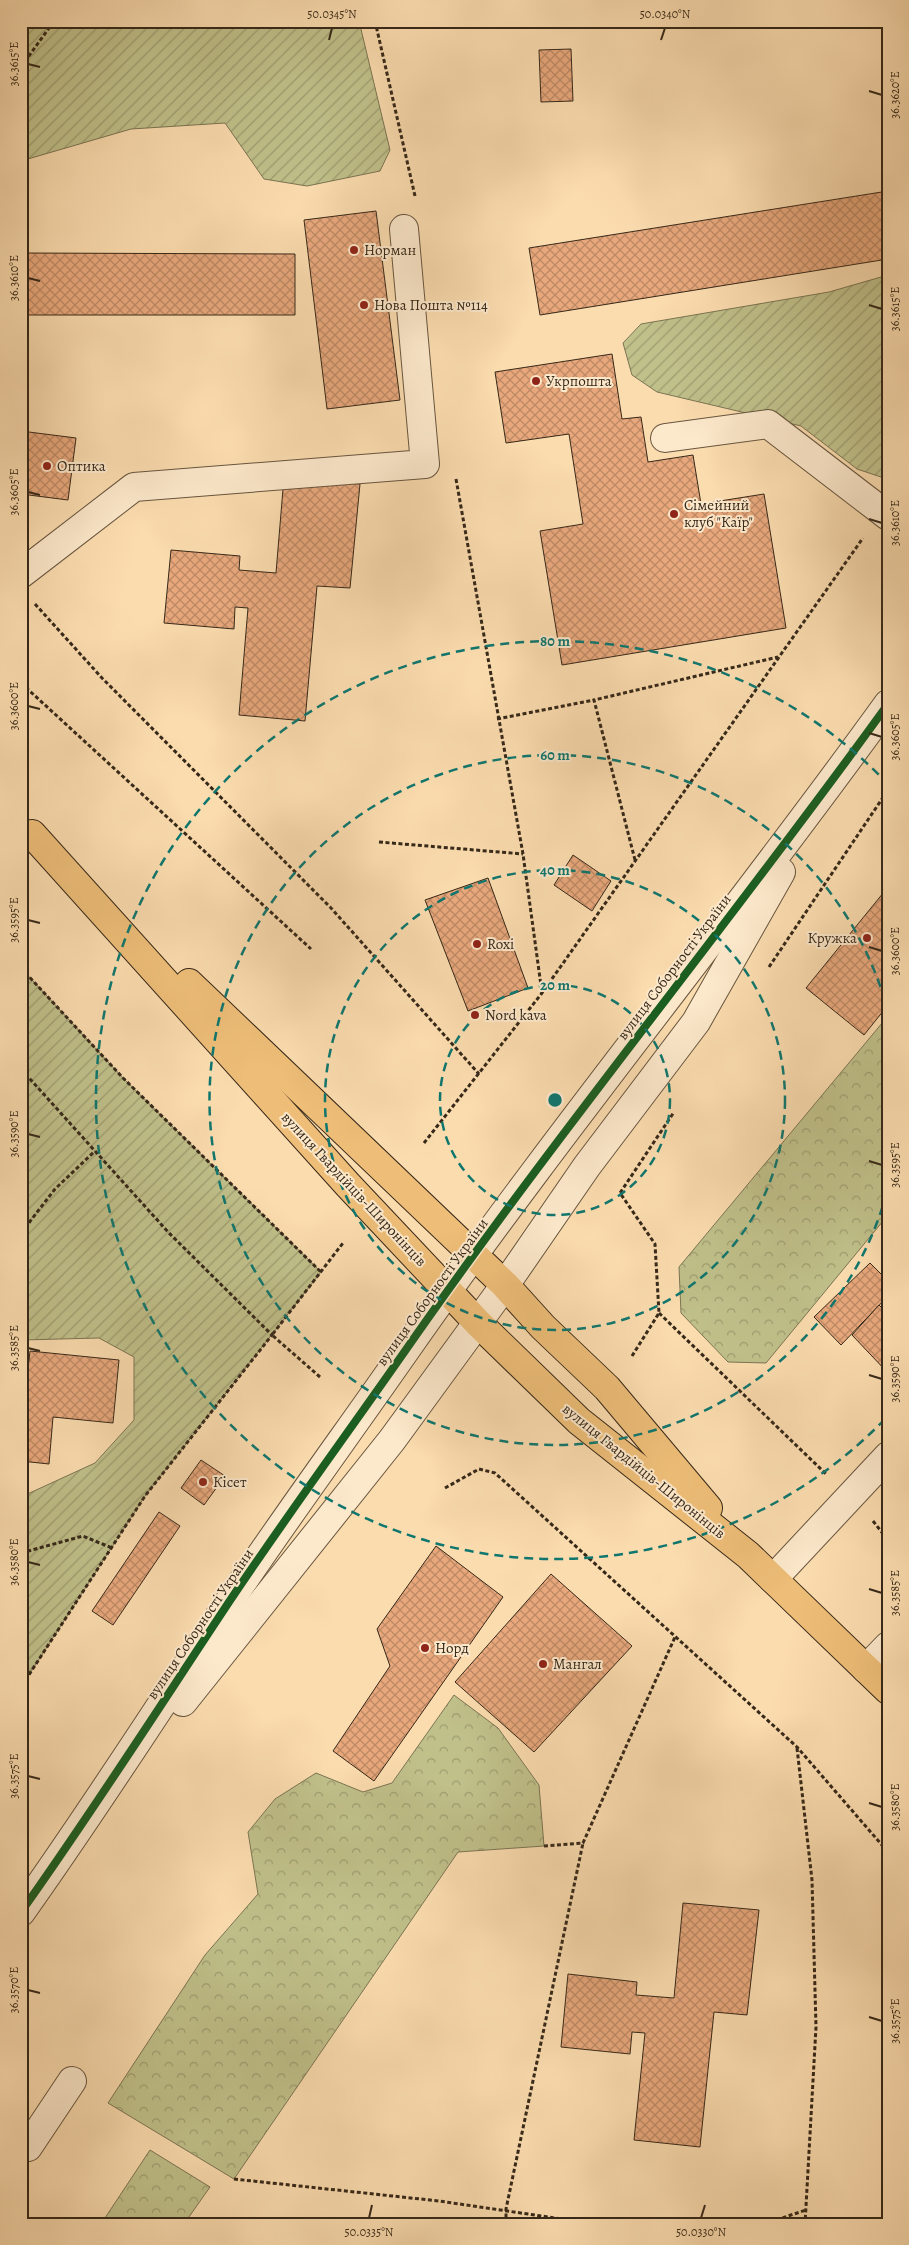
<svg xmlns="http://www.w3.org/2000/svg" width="909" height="2245" viewBox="0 0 909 2245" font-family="Alegreya,serif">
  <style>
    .forest { fill: url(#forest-crowns); stroke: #7b7452 }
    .garden { fill: url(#garden-furrows); stroke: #7b7452 }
    .building { fill: url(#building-cross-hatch); stroke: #362819 }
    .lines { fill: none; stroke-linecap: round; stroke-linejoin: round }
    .minor-casing { stroke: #67553e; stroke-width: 30 }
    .major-casing { stroke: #362819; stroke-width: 30 }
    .path { stroke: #362819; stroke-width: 3; stroke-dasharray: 4 2.5; stroke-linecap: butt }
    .minor { stroke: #fce8cb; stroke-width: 28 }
    .major { stroke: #eebe78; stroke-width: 28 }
    .cycleway-casing { stroke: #fce8cb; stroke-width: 11 }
    .cycleway { stroke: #1b5e20; stroke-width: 8 }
    .ticks { fill: none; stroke: #362819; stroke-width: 2 }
    .ring { fill: none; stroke: #0f766e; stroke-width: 2.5; stroke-dasharray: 9 6 }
    .poi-dot { fill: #8f2418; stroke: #fce8cb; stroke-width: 2 }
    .labels { text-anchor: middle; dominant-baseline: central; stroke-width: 4; stroke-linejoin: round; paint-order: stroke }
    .poi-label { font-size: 15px; fill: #362819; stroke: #fce8cb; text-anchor: start }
    .street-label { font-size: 15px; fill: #362819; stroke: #fce8cb }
    .centre { fill: #0f766e; stroke: #fce8cb; stroke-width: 2.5 }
    .ring-label { font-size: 15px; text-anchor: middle; font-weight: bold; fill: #0f766e; stroke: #fce8cb; stroke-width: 4; stroke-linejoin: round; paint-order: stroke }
    .neatline { fill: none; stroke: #362819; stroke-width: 2 }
    .ticks-label { font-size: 12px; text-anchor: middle; fill: #362819 }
  </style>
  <defs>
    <pattern id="forest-crowns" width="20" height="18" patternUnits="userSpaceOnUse" patternTransform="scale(1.25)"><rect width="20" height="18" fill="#c0c08a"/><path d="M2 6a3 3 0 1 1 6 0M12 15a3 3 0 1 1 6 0" fill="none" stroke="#9d9c70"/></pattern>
    <pattern id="garden-furrows" width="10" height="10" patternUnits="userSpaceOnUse" patternTransform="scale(1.25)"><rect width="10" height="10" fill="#c0c08a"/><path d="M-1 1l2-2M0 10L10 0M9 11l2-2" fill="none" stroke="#9d9c70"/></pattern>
    <pattern id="building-cross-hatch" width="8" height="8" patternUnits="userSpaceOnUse" patternTransform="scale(1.25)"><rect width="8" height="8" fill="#e8a87c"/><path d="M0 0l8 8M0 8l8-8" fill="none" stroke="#bd8965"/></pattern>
  </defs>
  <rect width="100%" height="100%" fill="#fbdcaf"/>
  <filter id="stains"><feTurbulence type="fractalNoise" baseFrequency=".004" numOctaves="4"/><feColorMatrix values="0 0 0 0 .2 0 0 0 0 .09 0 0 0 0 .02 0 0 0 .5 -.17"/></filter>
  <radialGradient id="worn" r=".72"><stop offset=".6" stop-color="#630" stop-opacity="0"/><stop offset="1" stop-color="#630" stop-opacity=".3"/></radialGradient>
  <g class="forest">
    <path d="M888 1016V1215L766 1363 728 1362 681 1313 679 1267Z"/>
    <path d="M454 1695 498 1728 539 1785 544 1846 458 1852 234 2179 108 2103 205 1955 258 1894 248 1832 275 1799 316 1773 363 1792 392 1783Z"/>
    <path d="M150 2150 210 2187 184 2224H101Z"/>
  </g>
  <g class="garden">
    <path d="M21 21H359L390 150 380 171 307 186 264 179 225 123 131 129 21 161Z"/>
    <path d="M888 275 887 479 857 469 801 426 657 392 632 375 623 343 641 324 829 292Z"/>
    <path d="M21 968 123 1078 321 1272 145 1496 21 1687V1497L95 1463 134 1420V1357L99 1338 21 1340Z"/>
  </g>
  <g class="building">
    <path d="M571 49 573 101 541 102 539 50Z"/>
    <path d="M888 191V259L540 315 529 248Z"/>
    <path d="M376 211 400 400 327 409 304 220Z"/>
    <path d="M21 253 295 254V315H21Z"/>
    <path d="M612 354 622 419 641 417 648 462 693 455 701 504 764 494 786 628 562 665 540 531 583 524 569 434 506 443 495 372Z"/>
    <path d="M21 431 76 438 68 500 21 494Z"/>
    <path d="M284 477 360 484 350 588 317 586 305 721 239 715 248 608 235 607 234 629 164 623 171 550 240 556 239 570 276 573Z"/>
    <path d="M573 855 611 881 592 911 554 885Z"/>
    <path d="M488 878 528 988 468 1011 425 900Z"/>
    <path d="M888 887V1005L864 1035 806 988Z"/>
    <path d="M870 1263 888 1281V1296L841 1345 814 1317Z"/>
    <path d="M879 1305 888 1314V1373L852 1335Z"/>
    <path d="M30 1351 119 1360 113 1423 53 1417 49 1464 21 1461V1397H25Z"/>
    <path d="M201 1460 225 1476 204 1505 181 1488Z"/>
    <path d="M159 1512 180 1526 113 1625 92 1611Z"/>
    <path d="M436 1546 503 1597 374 1781 333 1751 390 1666 377 1629Z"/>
    <path d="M551 1574 632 1646 534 1752 455 1682Z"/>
    <path d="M683 1903 759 1910 747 2015 714 2012 700 2147 634 2140 645 2033 632 2032 630 2054 561 2047 568 1974 637 1982 636 1995 674 1998Z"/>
  </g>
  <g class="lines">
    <g class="minor-casing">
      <g id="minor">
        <path d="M665 438 768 424 888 516"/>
        <path d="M21 574 134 487 425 464 404 229"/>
        <path d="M773 1579 888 1456"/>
        <path d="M866 1669 888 1646"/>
        <path d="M183 1702 392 1440 505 1285 587 1166 696 1022 781 872"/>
        <path d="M21 1912C93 1811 160 1706 229 1602 286 1517 347 1434 405 1351 559 1130 731 922 888 704"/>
        <path d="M28 2147 72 2081"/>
      </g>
    </g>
    <g class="major-casing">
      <g id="major">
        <path d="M32 834 348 1185 478 1323 579 1421 748 1555 888 1690"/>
        <path d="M189 983 505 1285 543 1327 607 1388 708 1508"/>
      </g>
    </g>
    <g class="path">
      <path d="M375 21 415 196"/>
      <path d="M21 67 54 21"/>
      <path d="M456 479 523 854 542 993"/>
      <path d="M35 604 102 678 331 908 479 1074"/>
      <path d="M21 683 311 949"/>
      <path d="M497 719 594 700"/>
      <path d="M379 842 523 854"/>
      <path d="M635 860 594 700 778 657"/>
      <path d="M769 967 888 790"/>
      <path d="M21 968 123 1078 321 1272"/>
      <path d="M21 1069 169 1233 272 1335 145 1496 21 1687"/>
      <path d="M424 1143 542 993 863 538"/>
      <path d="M21 1233 55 1189 95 1151"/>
      <path d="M659 1313 826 1474"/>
      <path d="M632 1356 659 1313 655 1244 620 1193 674 1112"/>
      <path d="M320 1377 272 1335 343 1243"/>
      <path d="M445 1488 479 1469 495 1473 797 1747 888 1852"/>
      <path d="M873 1521 888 1540"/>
      <path d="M21 1553 83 1536 112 1548"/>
      <path d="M797 1748 812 1880 816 2027 805 2224"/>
      <path d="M544 1846 583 1843 675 1637"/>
      <path d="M234 2179 439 2201 596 2224"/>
      <path d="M506 2224V2209L583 1843"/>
      <path d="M764 2224 806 2210"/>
    </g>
    <use href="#minor" class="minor"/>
    <use href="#major" class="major"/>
    <g class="cycleway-casing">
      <path id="cycleway" d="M21 1912C93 1811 160 1706 229 1602 286 1517 347 1434 405 1351 559 1130 731 922 888 704"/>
    </g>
    <use href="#cycleway" class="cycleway"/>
  </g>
  <path class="ticks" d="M329 40 332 28M661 40 665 28M28 64 40 67M869 91 882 95M28 278 40 281M869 305 882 309M28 492 40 495M869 519 882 523M28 706 40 709M869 733 882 737M28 920 40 923M869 947 882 951M28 1134 40 1137M869 1161 882 1165M28 1348 40 1351M869 1375 882 1379M28 1562 40 1565M869 1589 882 1593M28 1776 40 1779M869 1803 882 1807M28 1990 40 1993M869 2017 882 2021M369 2218 372 2205M701 2218 705 2205"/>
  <g class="ring">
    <circle cx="555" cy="1100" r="115"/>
    <circle cx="555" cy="1100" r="230"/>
    <path d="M887 1192A345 345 0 1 1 887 1008"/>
    <path d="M885 1419A459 459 0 1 1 885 781"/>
  </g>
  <g class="poi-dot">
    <circle cx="354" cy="250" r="5"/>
    <circle cx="364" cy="305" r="5"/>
    <circle cx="536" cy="381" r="5"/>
    <circle cx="47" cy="466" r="5"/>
    <circle cx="674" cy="514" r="5"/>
    <circle cx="867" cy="938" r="5"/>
    <circle cx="477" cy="944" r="5"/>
    <circle cx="475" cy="1015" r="5"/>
    <circle cx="203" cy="1482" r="5"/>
    <circle cx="425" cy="1648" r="5"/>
    <circle cx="543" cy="1664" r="5"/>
  </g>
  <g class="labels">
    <g class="poi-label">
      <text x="364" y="250">Норман</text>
      <text x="374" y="305">Нова Пошта №114</text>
      <text x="546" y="381">Укрпошта</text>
      <text x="57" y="466">Оптика</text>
      <text x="684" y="505">Сімейний<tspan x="684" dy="17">клуб "Каїр"</tspan></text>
      <text x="857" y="938" text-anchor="end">Кружка</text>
      <text x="487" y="944">Roxi</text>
      <text x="485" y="1015">Nord kava</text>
      <text x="213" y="1482">Кісет</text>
      <text x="435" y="1648">Норд</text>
      <text x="553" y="1664">Мангал</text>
    </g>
    <g class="street-label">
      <text transform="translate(674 967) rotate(-53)">вулиця Соборності України</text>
      <text transform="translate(354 1189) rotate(47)">вулиця Гвардійців-Широнінців</text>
      <text transform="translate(432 1292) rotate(-54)">вулиця Соборності України</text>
      <text transform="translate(644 1471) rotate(39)">вулиця Гвардійців-Широнінців</text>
      <text transform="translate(200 1624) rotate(-56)">вулиця Соборності України</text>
    </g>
  </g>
  <circle cx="555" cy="1100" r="8" class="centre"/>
  <g class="ring-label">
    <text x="555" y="646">80 m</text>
    <text x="555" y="760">60 m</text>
    <text x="555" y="875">40 m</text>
    <text x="555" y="990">20 m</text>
  </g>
  <rect width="909" height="2245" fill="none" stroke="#fbdcaf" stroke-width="55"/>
  <rect x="28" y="28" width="854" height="2190" class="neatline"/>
  <g class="ticks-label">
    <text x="332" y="18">50.0345°N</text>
    <text x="665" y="18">50.0340°N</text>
    <text transform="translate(14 64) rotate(-90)" y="4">36.3615°E</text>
    <text transform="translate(895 95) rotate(-90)" y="4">36.3620°E</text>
    <text transform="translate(14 278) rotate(-90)" y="4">36.3610°E</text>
    <text transform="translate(895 309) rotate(-90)" y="4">36.3615°E</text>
    <text transform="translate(14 492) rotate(-90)" y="4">36.3605°E</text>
    <text transform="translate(895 523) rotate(-90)" y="4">36.3610°E</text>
    <text transform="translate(14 706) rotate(-90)" y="4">36.3600°E</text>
    <text transform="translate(895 737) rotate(-90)" y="4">36.3605°E</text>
    <text transform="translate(14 920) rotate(-90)" y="4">36.3595°E</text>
    <text transform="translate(895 951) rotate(-90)" y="4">36.3600°E</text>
    <text transform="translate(14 1134) rotate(-90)" y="4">36.3590°E</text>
    <text transform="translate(895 1165) rotate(-90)" y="4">36.3595°E</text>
    <text transform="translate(14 1348) rotate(-90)" y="4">36.3585°E</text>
    <text transform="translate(895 1379) rotate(-90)" y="4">36.3590°E</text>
    <text transform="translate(14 1562) rotate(-90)" y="4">36.3580°E</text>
    <text transform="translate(895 1593) rotate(-90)" y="4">36.3585°E</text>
    <text transform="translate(14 1776) rotate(-90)" y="4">36.3575°E</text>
    <text transform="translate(895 1807) rotate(-90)" y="4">36.3580°E</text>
    <text transform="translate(14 1990) rotate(-90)" y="4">36.3570°E</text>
    <text transform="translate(895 2021) rotate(-90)" y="4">36.3575°E</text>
    <text x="369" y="2236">50.0335°N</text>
    <text x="701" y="2236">50.0330°N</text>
  </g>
  <rect width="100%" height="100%" filter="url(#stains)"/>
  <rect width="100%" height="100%" fill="url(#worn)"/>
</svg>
